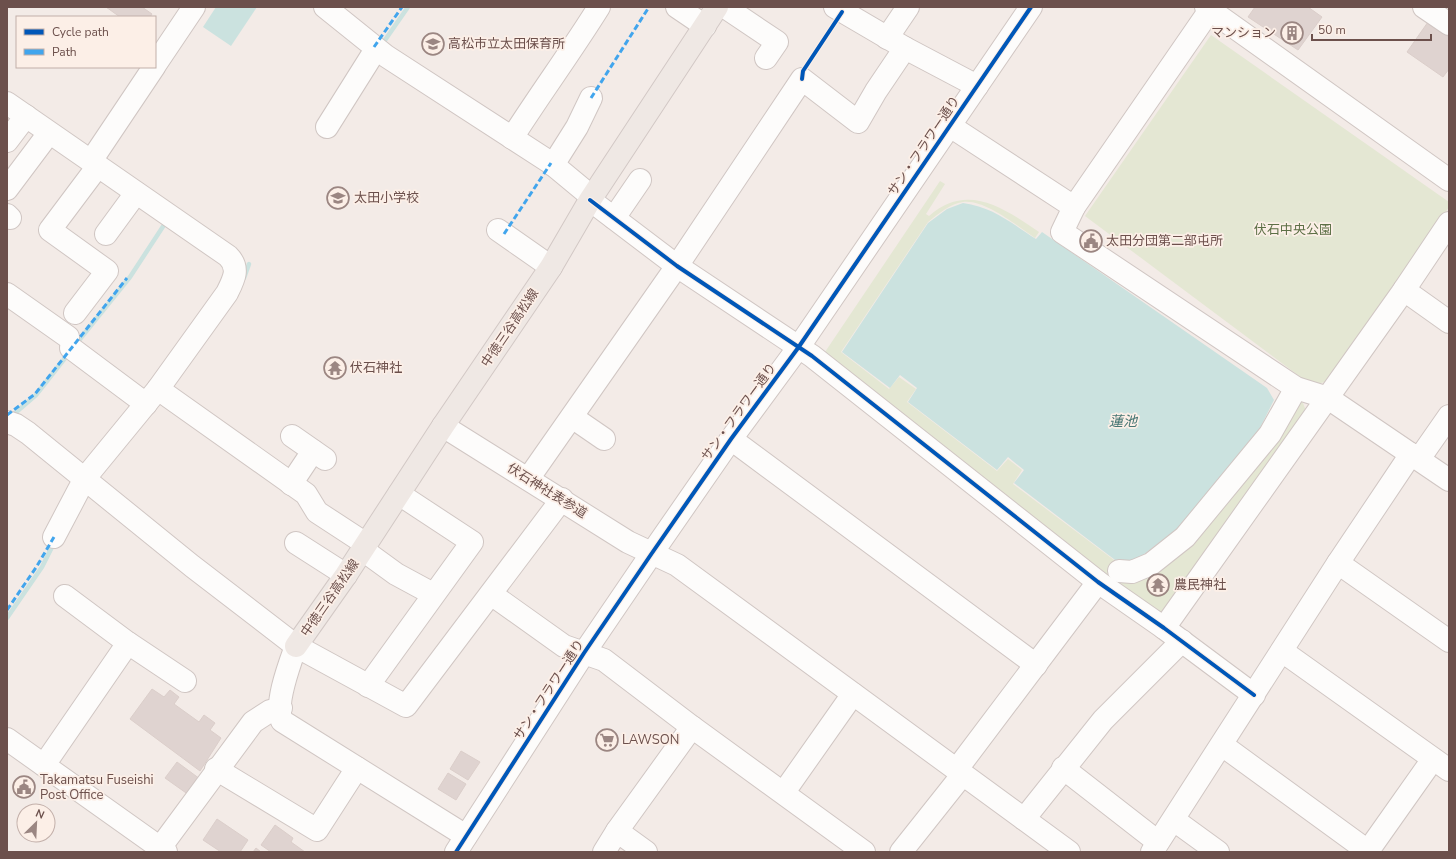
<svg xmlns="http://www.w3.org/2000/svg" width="1456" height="859" viewBox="0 0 1456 859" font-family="'Nunito Sans','Noto Sans JP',sans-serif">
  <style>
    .green { fill: #e4e7d3 }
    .water { fill: #cbe2df }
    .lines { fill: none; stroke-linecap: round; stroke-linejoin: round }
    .stream { stroke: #cbe2df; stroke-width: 4.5 }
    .building { fill: #dfd3d0; stroke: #dbceca }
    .minor-casing { stroke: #d0c6c3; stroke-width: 24 }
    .major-casing { stroke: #d2c8c5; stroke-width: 24 }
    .minor { stroke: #fdfcfb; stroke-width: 22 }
    .major { stroke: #efe8e4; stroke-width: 22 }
    .quiet { stroke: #41a5ed; stroke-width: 3; stroke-dasharray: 6 3; stroke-linecap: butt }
    .cycleway-casing { stroke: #fcefe7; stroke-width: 6 }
    .cycleway { stroke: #0057b8; stroke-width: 4 }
    .labels { text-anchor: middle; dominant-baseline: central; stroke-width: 3.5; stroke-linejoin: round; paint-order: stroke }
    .poi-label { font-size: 13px; fill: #6c504c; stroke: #fcefe7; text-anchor: start }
    .street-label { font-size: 13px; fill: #6c504c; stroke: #fcefe7 }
    .park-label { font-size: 13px; fill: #5d7046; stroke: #fcefe7 }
    .water-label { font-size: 14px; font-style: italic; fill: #477673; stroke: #fcefe7 }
  </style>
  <rect width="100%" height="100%" fill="#f3ebe7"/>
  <g class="green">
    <path d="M1211 35 1449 202V207L1330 381 1311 385 1085 216Z"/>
    <path d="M940 181 945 184 926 214 929 216C967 182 1004 208 1039 232L1035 238C1017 226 985 199 963 202 950 204 938 214 928 222L841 352 889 389 899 377 916 389 907 402 997 471 1008 459 1022 470 1013 484 1118 563H1134L1179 530 1261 428 1276 399 1296 398 1303 403 1306 411 1166 613 1159 615 826 360 825 352Z"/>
  </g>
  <g class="water">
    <path d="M216 7H257L231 46 203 27Z"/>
    <path d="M963 203C993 207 1011 223 1036 239L1042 232 1267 388 1274 400 1260 428 1178 528 1134 562 1119 563 1014 483 1024 470 1008 457 997 470 908 402 917 388 900 375 890 388 842 352 928 223 947 209Z"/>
  </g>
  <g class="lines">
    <g class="stream">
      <path d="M383 43 408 7"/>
      <path d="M244 278 249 264"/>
      <path d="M76 344 130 277 164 225"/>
      <path d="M14 414 36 395 69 353"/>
      <path d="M7 618 42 567 54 543"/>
    </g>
  </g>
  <g class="building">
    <path d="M106 7H142L152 14 150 17H120Z"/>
    <path d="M1255 7H1308L1322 17 1298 50 1248 17Z"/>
    <path d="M1428 22 1449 37V69L1443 77 1407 52Z"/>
    <path d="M152 689 164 697 170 690 179 697 174 704 199 722 204 715 215 723 210 730 221 738 200 771 130 719Z"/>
    <path d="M461 751 480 762 468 780 450 769Z"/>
    <path d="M177 762 200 779 189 795 165 778Z"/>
    <path d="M448 773 466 784 456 800 438 789Z"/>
    <path d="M217 819 248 840 240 852H221L203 840Z"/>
    <path d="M275 825 293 838 291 842 305 852H271L261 845Z"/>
    <path d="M256 848 261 852H253Z"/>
  </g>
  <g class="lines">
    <g class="minor-casing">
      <g id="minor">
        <path d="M325 7 386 56 551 163 592 197"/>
        <path d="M677 7 705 26"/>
        <path d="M725 7 777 42 766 58"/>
        <path d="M835 7 905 48 977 86"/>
        <path d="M1206 7 1449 180"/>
        <path d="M1424 7 1449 24"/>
        <path d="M887 38 908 7"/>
        <path d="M155 65 194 7"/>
        <path d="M7 103 228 256C240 268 234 279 227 293L158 389 85 478 54 537"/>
        <path d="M950 126 1074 207 1062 232 1296 388 1328 398 1449 480"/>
        <path d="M327 127 376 49"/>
        <path d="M512 138C540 94 571 52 599 7"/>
        <path d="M7 141 26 116"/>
        <path d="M91 161 154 67"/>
        <path d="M553 165 577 127 591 98"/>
        <path d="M7 189 49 133"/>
        <path d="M590 200 677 266 812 356 1098 582 1164 628 1254 695"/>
        <path d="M1074 207 1212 7"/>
        <path d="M7 215 10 218"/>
        <path d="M614 218 640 180"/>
        <path d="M498 230 551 267"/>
        <path d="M106 234 136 193"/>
        <path d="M1404 290 1449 322"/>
        <path d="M7 294 68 337"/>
        <path d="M75 313 107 271 50 230 98 166"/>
        <path d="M71 348 146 404"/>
        <path d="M158 389 306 494 317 512 366 544"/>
        <path d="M572 417 604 439"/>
        <path d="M7 422 16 425 28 433 192 566 296 646 406 706 562 499"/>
        <path d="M443 426 628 542 677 565 1069 852"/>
        <path d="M292 436 325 459"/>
        <path d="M731 439 1036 665"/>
        <path d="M1419 459 1449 416"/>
        <path d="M528 479 677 266 802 79 858 122 876 91 905 48"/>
        <path d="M291 484 313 451"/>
        <path d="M296 543 346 575"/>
        <path d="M363 550 396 574 433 594"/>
        <path d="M1338 563 1449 641"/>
        <path d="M1119 571 1132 572 1151 564 1185 537 1270 434 1296 388"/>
        <path d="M491 594 564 646 604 660 692 727 864 852"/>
        <path d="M65 596 128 643"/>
        <path d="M1164 628 1404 290 1449 223"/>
        <path d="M296 646C290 663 274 704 282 721L466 836"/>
        <path d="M1282 651 1449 770"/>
        <path d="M368 686 472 542 399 494"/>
        <path d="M7 739 166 852"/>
        <path d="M1222 745 1369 852"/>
        <path d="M44 765 128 643 185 681"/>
        <path d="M1063 768 1158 842"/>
        <path d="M216 769 317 830 357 768"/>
        <path d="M957 769 1098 582"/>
        <path d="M784 792 853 694"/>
        <path d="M1024 819 1103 720 1182 641"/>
        <path d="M1174 820 1218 852"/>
        <path d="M617 831 646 852"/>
        <path d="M1368 851 1433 759"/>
        <path d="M157 852 253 722 270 711 281 708"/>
        <path d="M456 852 584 653 652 553 731 439 798 348 1031 7"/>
        <path d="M604 852 617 831 692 727"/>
        <path d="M901 852 963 774"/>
        <path d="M1152 852 1338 563 1411 454"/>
      </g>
    </g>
    <g class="major-casing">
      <path id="major" d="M296 646 346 575 443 426 551 267 590 200 717 7"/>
    </g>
    <use href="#minor" class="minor"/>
    <use href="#major" class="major"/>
    <g class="quiet">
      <path d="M374 47 402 7"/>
      <path d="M591 98 649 7"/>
      <path d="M504 234 551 163"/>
      <path d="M7 415 35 394 127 278"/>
      <path d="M7 610 37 566 54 537"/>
    </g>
    <g class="cycleway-casing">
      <g id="cycleway">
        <path d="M802 79 803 71 842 12"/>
        <path d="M590 200 677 266 812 356 1098 582 1164 628 1254 695"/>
        <path d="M456 852 584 653 652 553 731 439 798 348 1031 7"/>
      </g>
    </g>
    <use href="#cycleway" class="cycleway"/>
  </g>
  <defs>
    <g id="building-ring" transform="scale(1.15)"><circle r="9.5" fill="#fcefe7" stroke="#9b8682" stroke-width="1.5"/><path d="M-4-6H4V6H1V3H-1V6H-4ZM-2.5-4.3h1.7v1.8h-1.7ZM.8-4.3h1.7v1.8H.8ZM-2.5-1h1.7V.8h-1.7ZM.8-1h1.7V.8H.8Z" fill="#9b8682"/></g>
    <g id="school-ring" transform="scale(1.15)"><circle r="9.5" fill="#fcefe7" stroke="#9b8682" stroke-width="1.5"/><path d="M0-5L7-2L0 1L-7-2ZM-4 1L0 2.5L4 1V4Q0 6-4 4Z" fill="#9b8682"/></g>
    <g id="civic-ring" transform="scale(1.15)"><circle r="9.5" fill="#fcefe7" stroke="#9b8682" stroke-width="1.5"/><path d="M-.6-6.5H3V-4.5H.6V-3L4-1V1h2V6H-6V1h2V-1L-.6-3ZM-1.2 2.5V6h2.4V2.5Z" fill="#9b8682"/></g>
    <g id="temple-ring" transform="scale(1.15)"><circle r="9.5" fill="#fcefe7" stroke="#9b8682" stroke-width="1.5"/><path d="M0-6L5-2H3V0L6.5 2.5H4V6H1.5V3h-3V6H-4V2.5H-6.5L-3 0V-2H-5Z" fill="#9b8682"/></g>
    <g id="supermarket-ring" transform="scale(1.15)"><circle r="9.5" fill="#fcefe7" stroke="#9b8682" stroke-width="1.5"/><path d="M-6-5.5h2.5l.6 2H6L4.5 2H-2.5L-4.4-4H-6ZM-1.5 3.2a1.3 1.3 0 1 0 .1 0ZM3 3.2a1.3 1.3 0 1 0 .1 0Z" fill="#9b8682"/></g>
  </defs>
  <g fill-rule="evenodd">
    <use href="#building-ring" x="1292" y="33"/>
    <use href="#school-ring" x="433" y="44"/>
    <use href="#school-ring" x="338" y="198"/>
    <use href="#civic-ring" x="1091" y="241"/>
    <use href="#temple-ring" x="335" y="368"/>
    <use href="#temple-ring" x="1158" y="585"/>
    <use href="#supermarket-ring" x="607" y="740"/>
    <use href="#civic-ring" x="24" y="787"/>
  </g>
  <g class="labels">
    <g class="poi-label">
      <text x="1276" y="33" text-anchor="end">マンション</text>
      <text x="448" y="44">高松市立太田保育所</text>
      <text x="354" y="198">太田小学校</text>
      <text x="1106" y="241">太田分団第二部屯所</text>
      <text x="350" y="368">伏石神社</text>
      <text x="1174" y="585">農民神社</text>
      <text x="622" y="740">LAWSON</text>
      <text x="40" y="780">Takamatsu Fuseishi<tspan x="40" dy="15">Post Office</tspan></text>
    </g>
    <g class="street-label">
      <text transform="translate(924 146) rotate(-56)">サン・フラワー通り</text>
      <text transform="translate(510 328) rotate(-56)">中徳三谷高松線</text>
      <text transform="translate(739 412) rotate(-54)">サン・フラワー通り</text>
      <text transform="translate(547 491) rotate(32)">伏石神社表参道</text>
      <text transform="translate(330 598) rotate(-55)">中徳三谷高松線</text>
      <text transform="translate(549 690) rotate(-57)">サン・フラワー通り</text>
    </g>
    <g class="park-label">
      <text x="1293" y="230">伏石中央公園</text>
    </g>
    <g class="water-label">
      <text x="1123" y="421">蓮池</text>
    </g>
  </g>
  <rect width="1456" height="859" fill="none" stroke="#6c504c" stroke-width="16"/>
  <rect x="16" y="16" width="140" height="52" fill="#fcefe7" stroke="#c2afa9"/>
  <rect x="24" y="29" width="20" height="6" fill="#0057b8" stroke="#c2afa9"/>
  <text x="52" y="36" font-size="12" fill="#6c504c">Cycle path</text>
  <rect x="24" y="49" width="20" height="6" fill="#41a5ed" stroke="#c2afa9"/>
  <text x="52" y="56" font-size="12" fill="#6c504c">Path</text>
  <g transform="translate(36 823) rotate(24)"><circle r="19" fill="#fcefe7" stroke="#c2afa9"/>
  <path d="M0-3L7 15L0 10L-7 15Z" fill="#9b8682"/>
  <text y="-6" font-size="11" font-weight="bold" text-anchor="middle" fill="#6c504c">N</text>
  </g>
  <path d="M1312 34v6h119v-6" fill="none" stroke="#6c504c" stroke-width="2"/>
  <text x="1318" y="34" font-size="12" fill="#6c504c" stroke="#fcefe7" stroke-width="3" paint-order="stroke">50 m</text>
</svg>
